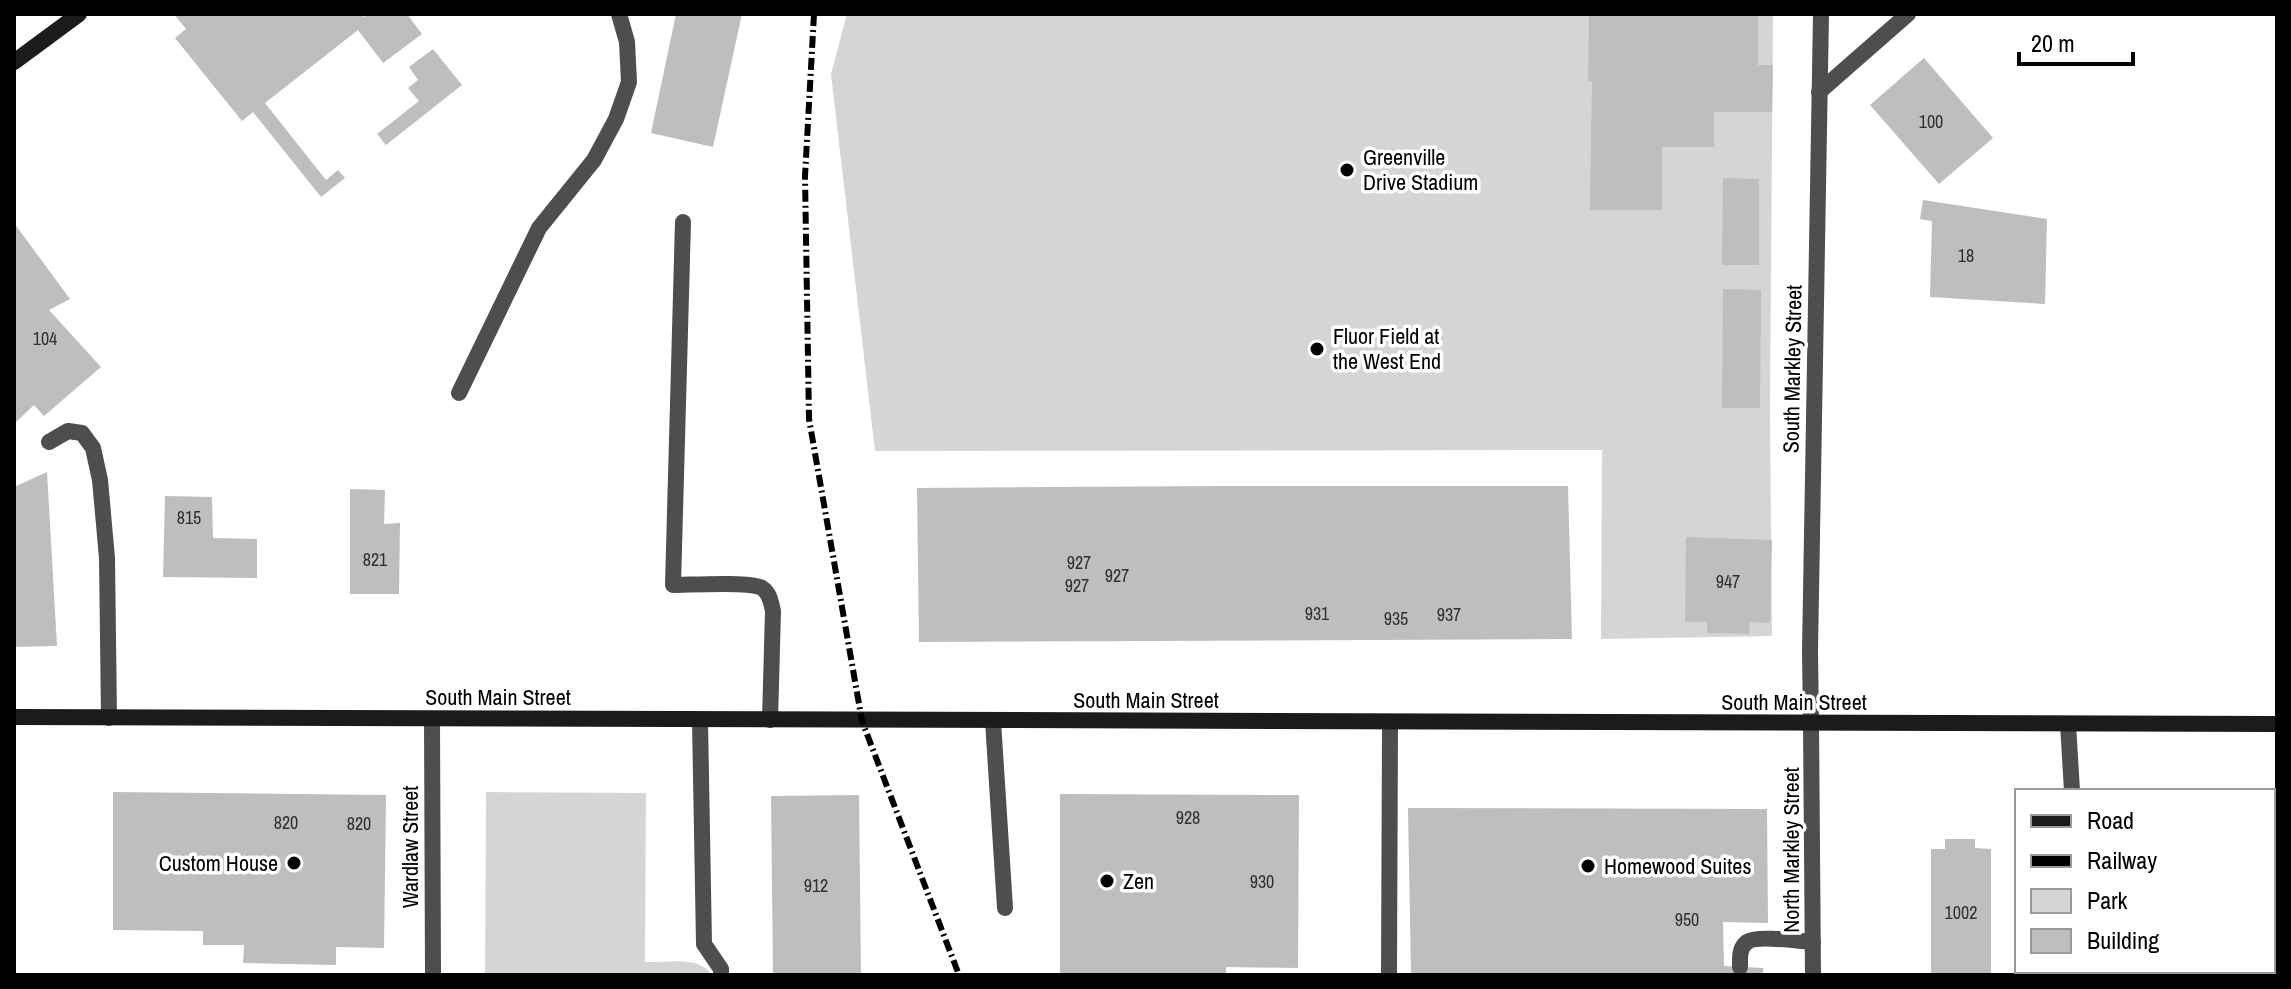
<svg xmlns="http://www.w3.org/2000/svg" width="2291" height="989" viewBox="0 0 2291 989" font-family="'Archivo Narrow',sans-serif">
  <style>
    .green { fill: #d5d5d5 }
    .building { fill: #bebebe }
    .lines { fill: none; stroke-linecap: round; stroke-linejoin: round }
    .service { stroke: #4e4e4e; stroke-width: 16 }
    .minor { stroke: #4e4e4e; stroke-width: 16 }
    .tertiary { stroke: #4e4e4e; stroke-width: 16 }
    .secondary { stroke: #1b1b1b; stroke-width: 16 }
    .rail { stroke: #000; stroke-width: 6; stroke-dasharray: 12 4 2 4; stroke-linecap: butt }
    .poi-dot { fill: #000; stroke: #fff; stroke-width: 3 }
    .labels { text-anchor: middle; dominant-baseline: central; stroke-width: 7; stroke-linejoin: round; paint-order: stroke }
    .number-label { font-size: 18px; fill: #303030 }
    .poi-label { font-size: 22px; fill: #000; stroke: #fff; text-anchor: start }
    .street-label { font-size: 22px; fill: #000; stroke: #fff }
  </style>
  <rect width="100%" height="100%" fill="#fff"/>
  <g class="green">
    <path d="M847 14H1773L1770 408 1772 636 1601 639 1602 450 875 451 831 74Z"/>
    <path d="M486 792 646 793 645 962C664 963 701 955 711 975H485Z"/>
  </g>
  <g class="building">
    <path d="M174 14H361L364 17 369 14H407L422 34 383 63 358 30 265 103 326 180 338 170 345 178 321 197 253 112 242 121 175 38 186 29Z"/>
    <path d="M676 14H742L713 147 651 133Z"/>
    <path d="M1589 14H1758V65H1773L1772 112H1714V147H1662V210H1590L1592 81H1588Z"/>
    <path d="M433 49 462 85 386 145 377 134 419 101 408 88 418 80 409 67Z"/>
    <path d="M1924 58 1993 138 1939 184 1870 105Z"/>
    <path d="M1723 178 1759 179V265H1722Z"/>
    <path d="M1923 200 2047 219 2045 304 1930 297 1932 221 1920 219Z"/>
    <path d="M14 223 70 299 49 310 101 367 44 416 34 405 14 424Z"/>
    <path d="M1723 289 1761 290 1760 408H1722Z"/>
    <path d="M47 472 57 646 14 647V487Z"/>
    <path d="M1223 486H1568L1572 639 919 642 917 488Z"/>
    <path d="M350 489 385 490 384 524 400 523 399 594H350Z"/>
    <path d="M165 496 212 497 213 538 257 539V578L163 577Z"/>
    <path d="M1686 537 1772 540 1770 623 1750 622 1749 634 1707 633V622H1685Z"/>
    <path d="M113 792 386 795 384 948 336 947V965L243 963 244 945H203V931L113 930Z"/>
    <path d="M1060 794 1299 795 1298 968 1226 967V975H1060Z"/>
    <path d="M859 795 861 975H773L771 796Z"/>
    <path d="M1408 808 1767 809 1768 923 1723 922 1724 966 1763 968V975H1411Z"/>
    <path d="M1945 839H1975V848L1991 849V975H1931V849H1945Z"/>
  </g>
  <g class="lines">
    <g class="service">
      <path d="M683 222 673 585C690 585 750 581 762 588 770 593 771 603 773 611L770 720"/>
      <path d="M459 393 539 228 594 160 616 119 629 82 627 42 619 14"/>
      <path d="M49 442 68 431 82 433 93 448 100 480 107 558 109 718"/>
      <path d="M700 720 704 944 721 969V975"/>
      <path d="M993 721 1005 908"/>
      <path d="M2068 724 2072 791"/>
      <path d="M1740 967C1740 958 1739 948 1747 942 1756 935 1800 941 1813 942"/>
      <path d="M2079 971V975"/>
      <path d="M2264 971V975"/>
      <path d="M1389 975 1390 723"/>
    </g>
    <g class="minor">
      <path d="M1819 92 1908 14"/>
      <path d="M432 719 433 975"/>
      <path d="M1811 724 1810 651 1821 14"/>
    </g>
    <path class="tertiary" d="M1811 724 1813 975"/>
    <g class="secondary">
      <path d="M14 62 79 14"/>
      <path d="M14 717 2277 724"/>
    </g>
    <path class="rail" d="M814 14 805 176 809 419 862 721 959 975"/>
  </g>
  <g class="poi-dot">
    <circle cx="1347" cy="170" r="8"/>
    <circle cx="1317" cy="349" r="8"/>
    <circle cx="294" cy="863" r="8"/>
    <circle cx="1588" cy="866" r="8"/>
    <circle cx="1107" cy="881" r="8"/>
  </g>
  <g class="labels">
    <g class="number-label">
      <text x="1931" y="121">100</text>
      <text x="1966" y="255">18</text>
      <text x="45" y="338">104</text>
      <text x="189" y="517">815</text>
      <text x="375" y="559">821</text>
      <text x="1079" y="562">927</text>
      <text x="1117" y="575">927</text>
      <text x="1728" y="581">947</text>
      <text x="1077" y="585">927</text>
      <text x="1317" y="613">931</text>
      <text x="1449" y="614">937</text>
      <text x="1396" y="618">935</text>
      <text x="1188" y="817">928</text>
      <text x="286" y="822">820</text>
      <text x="359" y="823">820</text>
      <text x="1262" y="881">930</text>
      <text x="816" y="885">912</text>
      <text x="1961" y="912">1002</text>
      <text x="1687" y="919">950</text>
    </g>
    <g class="poi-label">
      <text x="1363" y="157">Greenville<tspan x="1363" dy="25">Drive Stadium</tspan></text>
      <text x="1333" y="336">Fluor Field at<tspan x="1333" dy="25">the West End</tspan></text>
      <text x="278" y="863" text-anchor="end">Custom House</text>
      <text x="1604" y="866">Homewood Suites</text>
      <text x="1123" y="881">Zen</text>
    </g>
    <g class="street-label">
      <text transform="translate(1792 369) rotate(-89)">South Markley Street</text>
      <text x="498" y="697">South Main Street</text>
      <text x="1146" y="700">South Main Street</text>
      <text x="1794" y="702">South Main Street</text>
      <text transform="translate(410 847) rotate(-90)">Wardlaw Street</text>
      <text transform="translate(1791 850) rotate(-90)">North Markley Street</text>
    </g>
  </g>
  <rect width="2291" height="989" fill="none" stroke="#000000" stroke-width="32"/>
  <rect x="2015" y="789" width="260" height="184" fill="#ffffff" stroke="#999999" stroke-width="2"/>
  <rect x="2031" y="815" width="40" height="12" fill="#1b1b1b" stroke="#999999" stroke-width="2"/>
  <text x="2087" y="829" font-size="24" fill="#000000">Road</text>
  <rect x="2031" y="855" width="40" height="12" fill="#000000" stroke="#999999" stroke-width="2"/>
  <text x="2087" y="869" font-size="24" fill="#000000">Railway</text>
  <rect x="2031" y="889" width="40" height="24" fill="#d5d5d5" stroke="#999999" stroke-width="2"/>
  <text x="2087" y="909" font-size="24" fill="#000000">Park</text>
  <rect x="2031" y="929" width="40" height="24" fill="#bebebe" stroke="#999999" stroke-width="2"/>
  <text x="2087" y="949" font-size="24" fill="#000000">Building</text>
  <path d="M2019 52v12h114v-12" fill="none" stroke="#000000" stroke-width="4"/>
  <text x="2031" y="52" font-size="24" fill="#000000" stroke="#ffffff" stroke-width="6" paint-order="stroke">20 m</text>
</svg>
